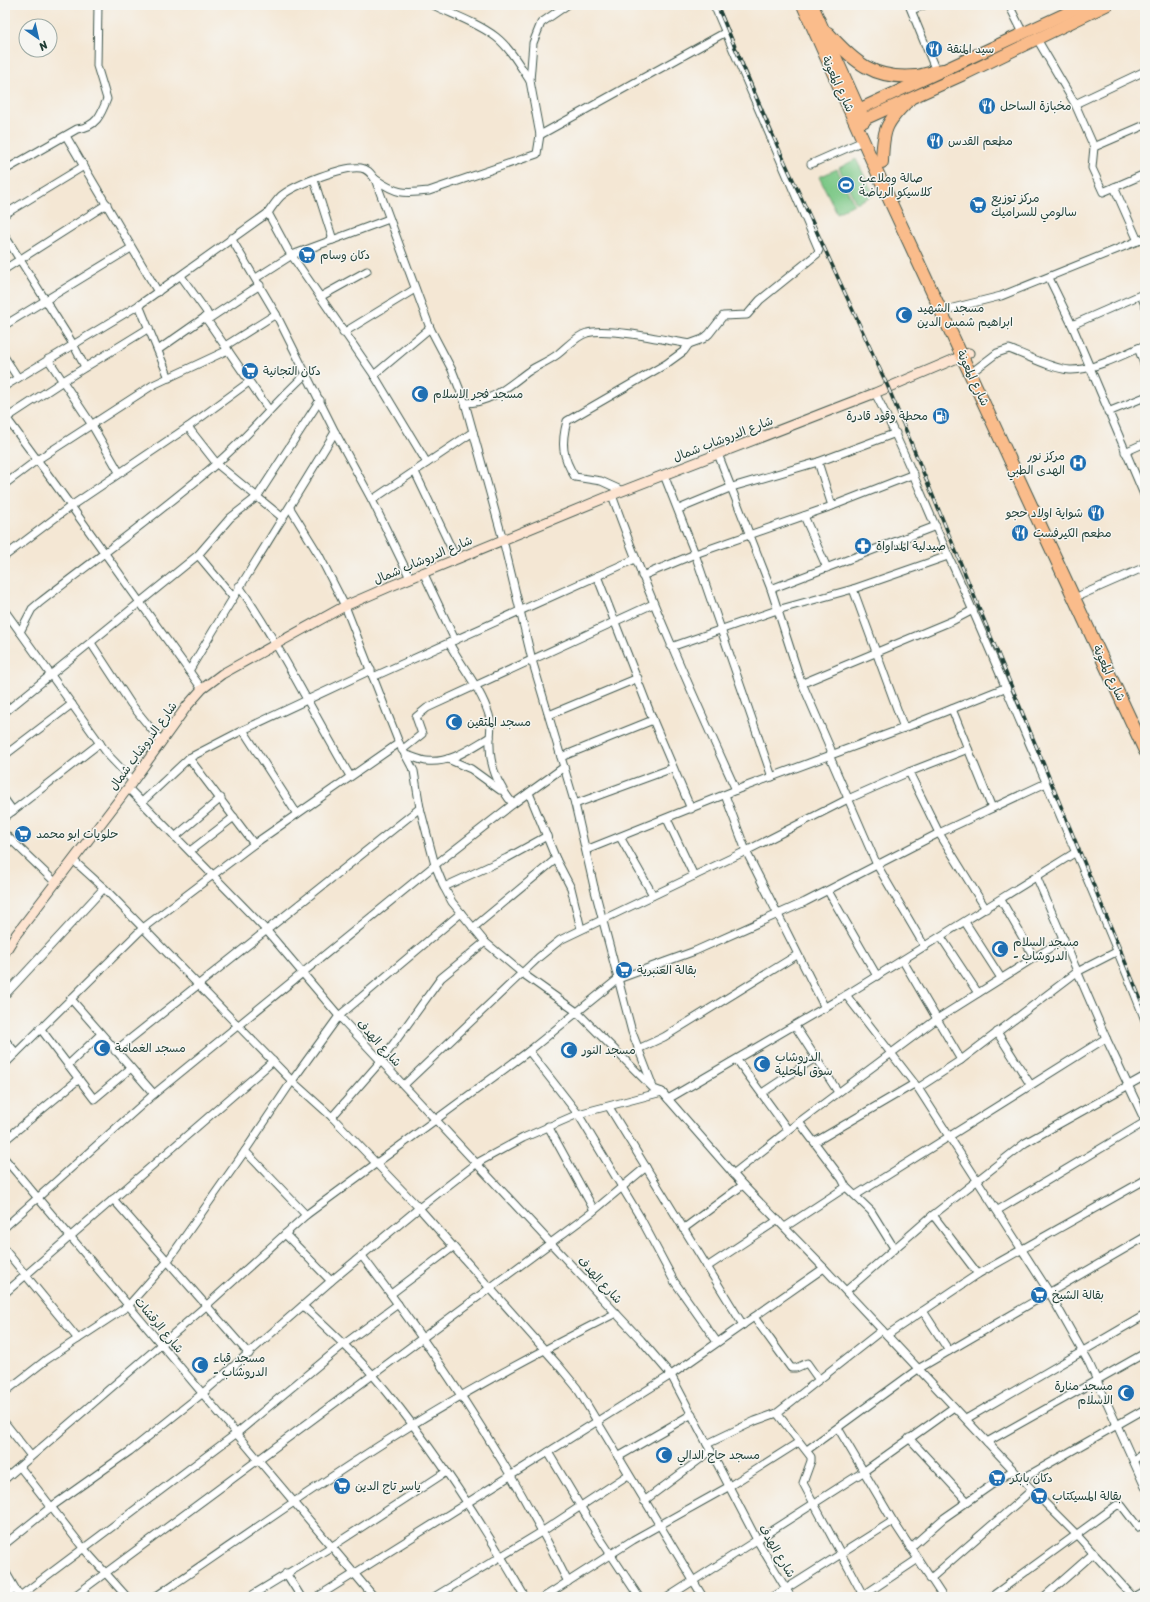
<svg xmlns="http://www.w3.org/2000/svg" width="1150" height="1602" viewBox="0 0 1150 1602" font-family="Sriracha,'Playpen Sans Arabic',sans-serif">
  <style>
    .green { fill: #7cc886; stroke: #4e825d }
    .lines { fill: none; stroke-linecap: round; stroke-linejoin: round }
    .street-casing { stroke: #3f564c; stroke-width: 9 }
    .secondary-casing { stroke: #3f564c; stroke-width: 11 }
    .primary-casing { stroke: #3f564c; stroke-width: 13 }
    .highway-casing { stroke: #3f564c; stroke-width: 14 }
    .street { stroke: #fff; stroke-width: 7 }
    .secondary { stroke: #fde4d1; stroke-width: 9 }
    .primary { stroke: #fabc8b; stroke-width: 11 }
    .highway { stroke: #fabc8b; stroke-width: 12 }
    .rail-casing { stroke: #1f3d34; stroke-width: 3.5 }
    .rail { stroke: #f6f6f2; stroke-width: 2; stroke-dasharray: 6; stroke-linecap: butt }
    .labels { text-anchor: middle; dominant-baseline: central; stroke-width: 3; stroke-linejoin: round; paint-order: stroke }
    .poi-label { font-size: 12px; fill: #1f3d34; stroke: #f6f6f2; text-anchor: start }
    .street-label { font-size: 12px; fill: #1f3d34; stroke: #f6f6f2 }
  </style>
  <rect width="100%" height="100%" fill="#f6f6f2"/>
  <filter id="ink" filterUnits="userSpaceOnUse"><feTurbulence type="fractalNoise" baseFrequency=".025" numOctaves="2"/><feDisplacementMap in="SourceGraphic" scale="8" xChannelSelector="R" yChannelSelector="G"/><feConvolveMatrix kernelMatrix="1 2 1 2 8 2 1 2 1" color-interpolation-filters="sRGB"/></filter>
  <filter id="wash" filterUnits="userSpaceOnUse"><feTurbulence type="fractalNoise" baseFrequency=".012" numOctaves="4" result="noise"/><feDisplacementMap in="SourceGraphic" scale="16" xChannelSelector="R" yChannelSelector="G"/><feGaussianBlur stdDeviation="0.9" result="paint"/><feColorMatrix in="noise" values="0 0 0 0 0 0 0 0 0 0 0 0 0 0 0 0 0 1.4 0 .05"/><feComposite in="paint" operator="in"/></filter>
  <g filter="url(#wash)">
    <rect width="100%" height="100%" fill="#f4e7d4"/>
    <g class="green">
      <path d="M856 159 874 195 856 203 839 168Z"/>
      <path d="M837 169 854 204 837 213 819 177Z"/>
    </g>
  </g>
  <g filter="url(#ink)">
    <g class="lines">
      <g class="street-casing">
        <g id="street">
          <path d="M433 5C454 15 478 23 496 37 510 48 520 66 530 81"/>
          <path d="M909 5 936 71"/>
          <path d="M1009 5 1023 33"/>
          <path d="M912 10 924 5"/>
          <path d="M1037 39 1075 104 1094 147 1092 168 1103 192 1145 174"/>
          <path d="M1075 104 1145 71"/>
          <path d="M540 135 726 32"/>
          <path d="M66 136 158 292"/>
          <path d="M1094 147 1145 125"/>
          <path d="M811 164 863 141"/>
          <path d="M5 170 77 129C96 127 101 115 107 99L97 66 98 5"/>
          <path d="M375 179C397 194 403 194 429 191L537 154 540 135 530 81 533 43 541 23 567 5"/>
          <path d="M314 180 333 240"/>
          <path d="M1114 187 1138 241"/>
          <path d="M268 213 288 250 374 375 427 463"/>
          <path d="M5 214 84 166"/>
          <path d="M5 236 73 344 85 367"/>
          <path d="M231 238 276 314 335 432 372 500 410 578"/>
          <path d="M5 269 107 204"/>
          <path d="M256 278 292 255 389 219"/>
          <path d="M1049 278 1072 325 1145 497"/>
          <path d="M1141 295 1145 305"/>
          <path d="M320 297 367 271"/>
          <path d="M139 305 169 378"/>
          <path d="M949 309 1001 296 1145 238"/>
          <path d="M205 317 269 410"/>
          <path d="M207 320 260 285"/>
          <path d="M5 325 131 248"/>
          <path d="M1072 325 1145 293"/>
          <path d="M343 333 415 289"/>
          <path d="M225 346 276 314"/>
          <path d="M1138 348 1145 366"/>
          <path d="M158 350 208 315 206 311 181 276"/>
          <path d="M5 358 18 378"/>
          <path d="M48 359 92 425 119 472"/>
          <path d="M976 369 997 353 1009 349C1026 355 1052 369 1070 370 1092 371 1125 354 1145 345"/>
          <path d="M374 375 430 328"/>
          <path d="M5 386 139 305 268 213C272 207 276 201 281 196 294 185 345 165 361 168 368 169 371 174 375 179L430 328 452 370 465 403 503 540 532 660 575 804 594 887 632 1032 652 1084"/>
          <path d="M875 393C905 450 927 510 954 568 986 639 1015 711 1046 782 1079 861 1114 940 1145 1020"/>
          <path d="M465 403C492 403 509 385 529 371 538 365 549 361 558 354 567 347 576 336 587 333 607 327 666 340 689 344L703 339 709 334 723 316 747 315 760 300 817 254 819 250 714 5"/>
          <path d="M1108 412 1145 397"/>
          <path d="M5 416 71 506 202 689"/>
          <path d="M5 419 63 381 149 328"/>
          <path d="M188 427 217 464 283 518"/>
          <path d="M1125 452 1145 443"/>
          <path d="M718 454 771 589 799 676 831 750 830 757 877 865 925 947"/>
          <path d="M818 462 832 506"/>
          <path d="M415 472 456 558"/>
          <path d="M664 475 695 554 772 777"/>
          <path d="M5 484 37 460 153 385 228 350"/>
          <path d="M623 491 601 481 575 477C562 457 561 443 567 421L666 364 684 351 689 344"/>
          <path d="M612 495C648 596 692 693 736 790"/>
          <path d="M372 500 473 432"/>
          <path d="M290 508 319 555 345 606 399 743 414 771 420 808 435 865 444 887 452 902 485 942 522 973 577 1012 654 1089 662 1092 743 1185 824 1268 1032 1490 1076 1534 1133 1597"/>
          <path d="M679 509 732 487 818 462 896 433"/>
          <path d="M804 516 827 568"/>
          <path d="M198 555 233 597"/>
          <path d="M5 556 71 506 188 427 249 382"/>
          <path d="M423 572 455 640"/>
          <path d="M597 576 653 720 691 809"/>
          <path d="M642 576 695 554 832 506 914 474"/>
          <path d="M239 586C281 647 313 713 350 776"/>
          <path d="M771 589 936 526"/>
          <path d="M853 589 904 728"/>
          <path d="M1081 595 1145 567"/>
          <path d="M5 611 109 756 133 781"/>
          <path d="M20 632 32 609 39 603C98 557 160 513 216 464 249 436 274 403 306 374"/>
          <path d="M91 643 131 704 161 741"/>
          <path d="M449 643C462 667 481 689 489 715 493 726 489 735 490 746 490 768 499 787 513 804"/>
          <path d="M671 647 777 610 853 589 948 556"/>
          <path d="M189 671C237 590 287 512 335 432"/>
          <path d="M373 677 635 559"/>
          <path d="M803 683 954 620 973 610"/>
          <path d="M952 709 992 808"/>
          <path d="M5 712 198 555 230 518 257 497 320 400"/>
          <path d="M549 715 638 678"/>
          <path d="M243 730 297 814"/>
          <path d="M402 750 422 734 416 717 427 708 653 604"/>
          <path d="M5 755 72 704"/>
          <path d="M405 755C412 756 419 760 426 761 450 764 471 748 490 737"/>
          <path d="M561 757 653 720"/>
          <path d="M189 758 254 844"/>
          <path d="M448 759 471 769 500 790"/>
          <path d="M909 772 939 833 986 909"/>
          <path d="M128 788 267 931 339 1016 641 1340 671 1375 757 1540 791 1597"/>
          <path d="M529 793 556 859 571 888 581 929"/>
          <path d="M725 795 746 851 825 1008"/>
          <path d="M5 800 13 811"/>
          <path d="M142 802 189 758 243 730 371 670"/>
          <path d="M575 804 673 768"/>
          <path d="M5 817 100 743"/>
          <path d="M667 819 694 876"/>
          <path d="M5 834 55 882"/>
          <path d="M175 837 221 798"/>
          <path d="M620 837 653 895"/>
          <path d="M586 850 736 790 904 728 1007 687"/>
          <path d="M190 851 234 817"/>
          <path d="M73 860 104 888 292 1081 332 1117 419 1208 559 1366 577 1388 703 1597"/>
          <path d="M1037 878 1106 1038 1145 1121"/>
          <path d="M444 887 507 858 547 836"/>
          <path d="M828 891 877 976"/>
          <path d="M1001 900 1034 957"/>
          <path d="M965 922 1001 978"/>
          <path d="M473 928 556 859"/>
          <path d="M941 937 978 993"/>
          <path d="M903 961 961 1060"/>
          <path d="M5 995 104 888"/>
          <path d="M846 995 918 1088 1049 1292 1089 1363 1145 1487"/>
          <path d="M71 999 154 1094"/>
          <path d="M795 1026 838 1092"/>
          <path d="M40 1028 94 1099 131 1068"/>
          <path d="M997 1032 1030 1084"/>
          <path d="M5 1040 16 1053"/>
          <path d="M638 1049 664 1037 797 955"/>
          <path d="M115 1051 420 808"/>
          <path d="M529 1051 578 1114 640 1217 674 1281 717 1342"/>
          <path d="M737 1060 788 1130"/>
          <path d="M5 1064 143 928 254 844 399 743"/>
          <path d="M68 1065 101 1034"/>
          <path d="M404 1085 539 957 560 940 746 851 848 799 909 772 968 749"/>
          <path d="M918 1088 961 1060 1077 972 1118 951"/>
          <path d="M762 1093 815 1058"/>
          <path d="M668 1099 846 995 1076 852"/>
          <path d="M609 1107 743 1325"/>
          <path d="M332 1117 381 1061 441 978 485 942"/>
          <path d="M799 1122 842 1179 846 1187 871 1211 894 1248"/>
          <path d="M548 1126 594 1210"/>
          <path d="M5 1140 79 1079"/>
          <path d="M815 1142 914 1084"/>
          <path d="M245 1151 306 1215"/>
          <path d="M5 1159 374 1597"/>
          <path d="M733 1174 799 1122 937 1019 1064 939"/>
          <path d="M856 1195 1106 1038"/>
          <path d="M113 1199 249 1354"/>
          <path d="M998 1210 1145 1122"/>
          <path d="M933 1215 978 1274"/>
          <path d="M5 1227 154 1094 435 865 513 804 564 767"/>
          <path d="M785 1227 846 1187"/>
          <path d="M683 1229 743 1185"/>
          <path d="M285 1234 331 1281"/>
          <path d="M5 1250 78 1339"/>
          <path d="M362 1256C440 1358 511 1466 568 1582"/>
          <path d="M707 1267 778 1220"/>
          <path d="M846 1291 933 1215 1025 1143 1145 1076"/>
          <path d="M5 1293 273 1061"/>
          <path d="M391 1294 453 1247"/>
          <path d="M303 1306C327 1328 351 1350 372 1374 431 1443 480 1519 525 1597"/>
          <path d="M923 1311 949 1351"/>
          <path d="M754 1317 791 1368H796L807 1363 819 1380"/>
          <path d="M887 1335 978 1274 1145 1180"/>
          <path d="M5 1392 46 1360 128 1306 167 1262 245 1151 292 1081 339 1016 461 913"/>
          <path d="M777 1413 811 1457V1461L803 1483 864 1597"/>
          <path d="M966 1419 1145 1315"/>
          <path d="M5 1423 31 1456"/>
          <path d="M838 1428 893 1521 943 1597"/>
          <path d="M909 1438 967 1501"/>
          <path d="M987 1442 1145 1353"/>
          <path d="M707 1444 755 1421 777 1413 882 1330"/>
          <path d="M807 1450 918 1369 1145 1237"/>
          <path d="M548 1452 594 1529 639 1597"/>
          <path d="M618 1457 692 1414"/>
          <path d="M1134 1460 1145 1452"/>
          <path d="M20 1467 84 1549 127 1597"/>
          <path d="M5 1479 207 1305 306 1215 529 1051 618 979 695 951 805 902 939 833 1046 783"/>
          <path d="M1022 1479 1145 1409"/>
          <path d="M644 1501 711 1451"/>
          <path d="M5 1544 51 1507 130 1451 203 1393 331 1281 419 1208 477 1163 523 1138 578 1114 662 1092"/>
          <path d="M910 1548 944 1518 1013 1470"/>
          <path d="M5 1571 20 1597"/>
          <path d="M286 1573 301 1597"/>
          <path d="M930 1579 1032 1490"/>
          <path d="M5 1596 15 1589"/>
          <path d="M20 1596 237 1433 344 1344 398 1304"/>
          <path d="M73 1597 591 1213 646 1167"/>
          <path d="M155 1597C241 1539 324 1479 412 1425 478 1384 547 1348 616 1313"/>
          <path d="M249 1597 331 1547 446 1472"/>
          <path d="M317 1597 671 1375 824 1268"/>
          <path d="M434 1597 543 1531 628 1475"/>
          <path d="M544 1597 633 1540 728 1487 799 1442"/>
          <path d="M668 1597 863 1472 954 1407"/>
          <path d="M773 1597 893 1521"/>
          <path d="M861 1597 918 1559"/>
          <path d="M991 1597 1117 1505 1122 1506 1138 1527 1145 1523"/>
          <path d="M1044 1597 1094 1553"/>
          <path d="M1136 1597 1145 1592"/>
        </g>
      </g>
      <g class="secondary-casing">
        <path id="secondary" d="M5 952 15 936 128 788 187 706 202 689 222 674 345 606 391 586 612 495 875 393 969 353"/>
      </g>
      <g class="primary-casing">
        <g id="primary">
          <path d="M851 113 1084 5"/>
          <path d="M856 123 967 73 1107 5"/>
        </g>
      </g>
      <g class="highway-casing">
        <g id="highway">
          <path d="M803 5 890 201 1145 751"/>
          <path d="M812 5 864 121"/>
          <path d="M828 33C854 62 874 80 916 76 925 75 934 71 943 70"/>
          <path d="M882 162C883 130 885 123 909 100"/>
        </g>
      </g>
      <use href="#street" class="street"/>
      <use href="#secondary" class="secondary"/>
      <use href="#primary" class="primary"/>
      <use href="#highway" class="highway"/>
      <g class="rail-casing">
        <path id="rail" d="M717 5 767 123 888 387 1145 1010"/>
      </g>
      <use href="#rail" class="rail"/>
    </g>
  </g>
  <defs>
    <g id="restaurant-disc" transform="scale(0.9)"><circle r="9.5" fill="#1f6fb2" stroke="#f6f6f2"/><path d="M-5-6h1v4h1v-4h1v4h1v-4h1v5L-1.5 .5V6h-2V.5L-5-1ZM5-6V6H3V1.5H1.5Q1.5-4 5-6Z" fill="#fff"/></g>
    <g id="stadium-disc" transform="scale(0.9)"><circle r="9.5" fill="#1f6fb2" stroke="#f6f6f2"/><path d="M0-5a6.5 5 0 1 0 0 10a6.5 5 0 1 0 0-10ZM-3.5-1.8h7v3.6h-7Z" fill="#fff"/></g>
    <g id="supermarket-disc" transform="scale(0.9)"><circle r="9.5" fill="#1f6fb2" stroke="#f6f6f2"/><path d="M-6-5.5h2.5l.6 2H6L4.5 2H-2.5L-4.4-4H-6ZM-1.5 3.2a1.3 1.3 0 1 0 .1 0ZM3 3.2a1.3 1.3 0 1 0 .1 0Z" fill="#fff"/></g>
    <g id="mosque-disc" transform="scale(0.9)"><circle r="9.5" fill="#1f6fb2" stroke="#f6f6f2"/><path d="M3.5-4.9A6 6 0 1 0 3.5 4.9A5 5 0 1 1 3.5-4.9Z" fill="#fff"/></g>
    <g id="fuel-disc" transform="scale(0.9)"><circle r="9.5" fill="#1f6fb2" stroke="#f6f6f2"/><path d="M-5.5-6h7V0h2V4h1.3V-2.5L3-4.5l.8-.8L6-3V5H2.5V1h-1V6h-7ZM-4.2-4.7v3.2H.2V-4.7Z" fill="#fff"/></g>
    <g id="hospital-disc" transform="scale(0.9)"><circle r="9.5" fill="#1f6fb2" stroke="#f6f6f2"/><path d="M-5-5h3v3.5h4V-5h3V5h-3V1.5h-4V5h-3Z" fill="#fff"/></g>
    <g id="pharmacy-disc" transform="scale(0.9)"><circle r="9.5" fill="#1f6fb2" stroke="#f6f6f2"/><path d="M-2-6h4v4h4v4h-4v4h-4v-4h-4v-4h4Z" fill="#fff"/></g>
  </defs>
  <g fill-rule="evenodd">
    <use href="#restaurant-disc" x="934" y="49"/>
    <use href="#restaurant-disc" x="987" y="106"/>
    <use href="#restaurant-disc" x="935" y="141"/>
    <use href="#stadium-disc" x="846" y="185"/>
    <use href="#supermarket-disc" x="978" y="205"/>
    <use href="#supermarket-disc" x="307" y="255"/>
    <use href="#mosque-disc" x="904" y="315"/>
    <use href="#supermarket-disc" x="250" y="371"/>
    <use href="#mosque-disc" x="420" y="394"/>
    <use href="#fuel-disc" x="941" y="416"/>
    <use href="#hospital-disc" x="1078" y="463"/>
    <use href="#restaurant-disc" x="1096" y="513"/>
    <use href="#restaurant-disc" x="1020" y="533"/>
    <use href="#pharmacy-disc" x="863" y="546"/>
    <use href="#mosque-disc" x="454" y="722"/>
    <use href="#supermarket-disc" x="23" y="834"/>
    <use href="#mosque-disc" x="1000" y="949"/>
    <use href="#supermarket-disc" x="624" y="970"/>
    <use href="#mosque-disc" x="102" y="1048"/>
    <use href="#mosque-disc" x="569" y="1050"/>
    <use href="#mosque-disc" x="762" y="1064"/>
    <use href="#supermarket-disc" x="1039" y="1295"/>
    <use href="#mosque-disc" x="200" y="1365"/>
    <use href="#mosque-disc" x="1126" y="1393"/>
    <use href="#mosque-disc" x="664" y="1455"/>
    <use href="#supermarket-disc" x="997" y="1478"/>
    <use href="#supermarket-disc" x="342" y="1486"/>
    <use href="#supermarket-disc" x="1039" y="1496"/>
  </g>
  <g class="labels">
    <g class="poi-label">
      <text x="947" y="49">سيد المنقة</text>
      <text x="1000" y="106">مخبازة الساحل</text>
      <text x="948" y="141">مطعم القدس</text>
      <text x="859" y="178">صالة وملاعب<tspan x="859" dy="14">كلاسيكو الرياضة</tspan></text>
      <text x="991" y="198">مركز توزيع<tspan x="991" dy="14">سالومي للسراميك</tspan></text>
      <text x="320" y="255">دكان وسام</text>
      <text x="917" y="308">مسجد الشهيد<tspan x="917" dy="14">ابراهيم شمس الدين</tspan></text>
      <text x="263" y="371">دكان التجانية</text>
      <text x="433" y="394">مسجد فجر الاسلام</text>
      <text x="928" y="416" text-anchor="end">محطة وقود قادرة</text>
      <text x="1065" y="456" text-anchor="end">مركز نور<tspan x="1065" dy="14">الهدى الطبي</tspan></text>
      <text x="1083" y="513" text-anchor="end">شواية اولاد حجو</text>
      <text x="1033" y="533">مطعم الكيرفست</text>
      <text x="876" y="546">صيدلية المداواة</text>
      <text x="467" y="722">مسجد المتقين</text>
      <text x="36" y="834">حلويات ابو محمد</text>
      <text x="1013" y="942">مسجد السلام<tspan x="1013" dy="14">- الدروشاب</tspan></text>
      <text x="637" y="970">بقالة العنبرية</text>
      <text x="115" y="1048">مسجد الغمامة</text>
      <text x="582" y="1050">مسجد النور</text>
      <text x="775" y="1057">الدروشاب<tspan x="775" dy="14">سوق المحلية</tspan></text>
      <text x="1052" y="1295">بقالة الشيخ</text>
      <text x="213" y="1358">مسجد قباء<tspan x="213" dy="14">- الدروشاب</tspan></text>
      <text x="1113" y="1386" text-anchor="end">مسجد منارة<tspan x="1113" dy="14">الاسلام</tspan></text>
      <text x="677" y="1455">مسجد حاج الدالي</text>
      <text x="1010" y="1478">دكان بابكر</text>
      <text x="355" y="1486">ياسر تاج الدين</text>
      <text x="1052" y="1496">بقالة المسيكتاب</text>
    </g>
    <g class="street-label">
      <text transform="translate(838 84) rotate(65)">شارع المعونة</text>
      <text transform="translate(973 378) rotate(65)">شارع المعونة</text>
      <text transform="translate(723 439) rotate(-21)">شارع الدروشاب شمال</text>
      <text transform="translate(423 560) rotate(-23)">شارع الدروشاب شمال</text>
      <text transform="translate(1109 673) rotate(65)">شارع المعونة</text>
      <text transform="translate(143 746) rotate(-54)">شارع الدروشاب شمال</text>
      <text transform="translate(379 1043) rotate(47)">شارع الهدف</text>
      <text transform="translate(600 1280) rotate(47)">شارع الهدف</text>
      <text transform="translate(159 1325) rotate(50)">شارع الرقشات</text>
      <text transform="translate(777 1551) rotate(59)">شارع الهدف</text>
    </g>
  </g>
  <rect width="1150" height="1602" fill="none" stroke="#f6f6f2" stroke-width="20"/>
  <g transform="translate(38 38) rotate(146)"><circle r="19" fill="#f6f6f2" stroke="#a0aca6"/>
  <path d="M0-3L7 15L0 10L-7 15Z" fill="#1f6fb2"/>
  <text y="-6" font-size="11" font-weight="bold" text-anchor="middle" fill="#1f3d34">N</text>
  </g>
</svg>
